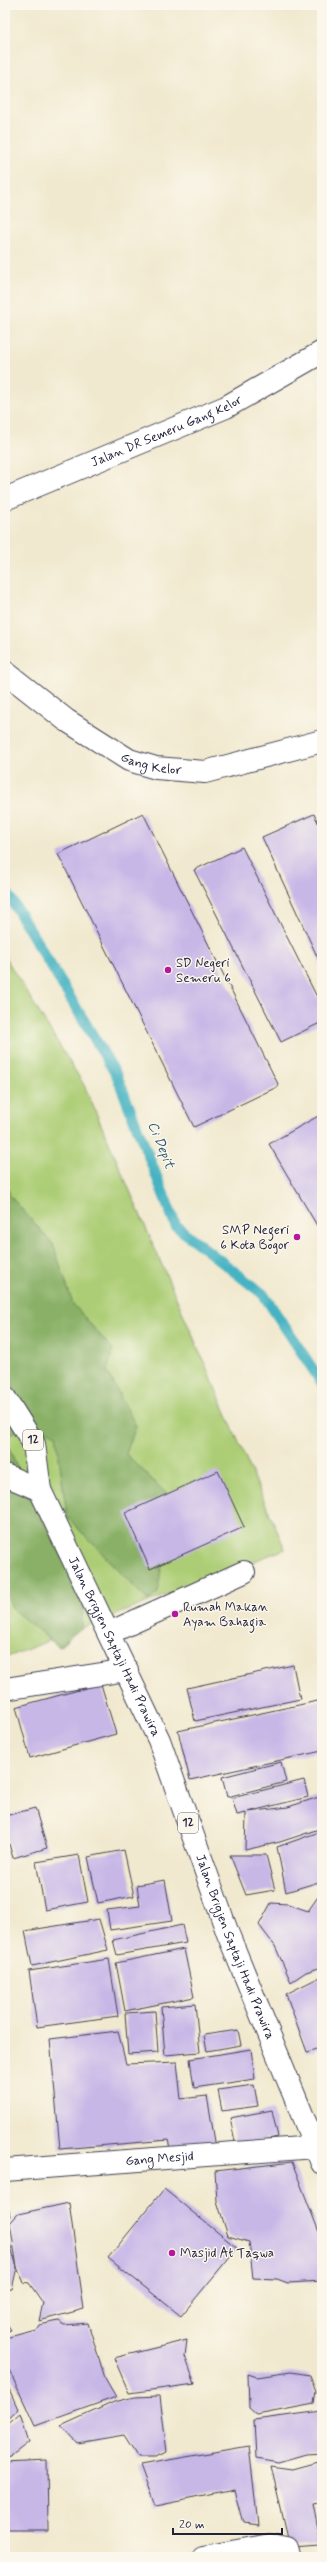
<svg xmlns="http://www.w3.org/2000/svg" width="327" height="2562" viewBox="0 0 327 2562" font-family="Mynerve,sans-serif">
  <style>
    .green { fill: #accd75; stroke: #677858 }
    .forest { fill: #89b066; stroke: #566950 }
    .lines { fill: none; stroke-linecap: round; stroke-linejoin: round }
    .stream { stroke: #46b3c2; stroke-width: 11 }
    .building { fill: #c7b7e7 }
    .minor-casing { stroke: #414051; stroke-width: 24 }
    .major-casing { stroke: #414051; stroke-width: 24 }
    .minor { stroke: #fff; stroke-width: 22 }
    .major { stroke: #fff; stroke-width: 22 }
    .poi-dot { fill: #b5179e; stroke: #fbf7ec; stroke-width: 1.5 }
    .labels { text-anchor: middle; dominant-baseline: central; stroke-width: 3; stroke-linejoin: round; paint-order: stroke }
    .shield { fill: #fbf7ec; stroke: #636270; stroke-width: 1 }
    .shield-label { font-size: 12px; font-weight: bold; fill: #22223b }
    .street-label { font-size: 13px; fill: #22223b; stroke: #fbf7ec }
    .poi-label { font-size: 13px; fill: #22223b; stroke: #fbf7ec; text-anchor: start }
    .water-label { font-size: 14px; font-style: italic; fill: #305c71; stroke: #fbf7ec }
  </style>
  <rect width="100%" height="100%" fill="#fbf7ec"/>
  <filter id="ink" filterUnits="userSpaceOnUse"><feTurbulence type="fractalNoise" baseFrequency=".025" numOctaves="2"/><feDisplacementMap in="SourceGraphic" scale="8" xChannelSelector="R" yChannelSelector="G"/><feConvolveMatrix kernelMatrix="1 2 1 2 8 2 1 2 1" color-interpolation-filters="sRGB"/></filter>
  <filter id="wash" filterUnits="userSpaceOnUse"><feTurbulence type="fractalNoise" baseFrequency=".012" numOctaves="4" result="noise"/><feDisplacementMap in="SourceGraphic" scale="16" xChannelSelector="R" yChannelSelector="G"/><feGaussianBlur stdDeviation="0.9" result="paint"/><feColorMatrix in="noise" values="0 0 0 0 0 0 0 0 0 0 0 0 0 0 0 0 0 1.4 0 .05"/><feComposite in="paint" operator="in"/></filter>
  <g filter="url(#wash)">
    <rect width="100%" height="100%" fill="#f1e9cf"/>
    <path class="green" d="M5 957 84 1085 285 1549 5 1658Z"/>
    <g class="forest">
      <path d="M5 1179 10 1196 53 1244 73 1304 113 1350 107 1371 136 1426 126 1454 170 1497 158 1593 148 1601 67 1517 56 1435 31 1422 5 1438Z"/>
      <path d="M5 1438 26 1488 83 1596 82 1627 59 1647 12 1609 5 1587Z"/>
    </g>
    <g class="lines">
      <path class="stream" d="M5 889 117 1076 176 1226 263 1294 322 1383"/>
    </g>
    <g id="blocks">
      <g class="building">
        <path d="M143 813 279 1086 194 1127 58 854Z"/>
        <path d="M314 814 322 831V967L262 837Z"/>
        <path d="M242 847 322 1007V1022L281 1042 194 870Z"/>
        <path d="M320 1115 322 1119V1234L269 1144Z"/>
        <path d="M218 1471 244 1527 150 1569 125 1513Z"/>
        <path d="M293 1665 300 1699 195 1721 187 1688Z"/>
        <path d="M101 1684 116 1734 30 1758 16 1707Z"/>
        <path d="M322 1700V1751L190 1780 178 1731Z"/>
        <path d="M281 1762 286 1782 227 1797 222 1777Z"/>
        <path d="M304 1780 308 1797 248 1812 288 1807 322 1796V1828L280 1842 245 1850 246 1813 237 1815 232 1798Z"/>
        <path d="M35 1808 47 1848 13 1858 5 1830V1816Z"/>
        <path d="M322 1831V1881L286 1892 277 1847Z"/>
        <path d="M124 1850 134 1896 98 1903 88 1857Z"/>
        <path d="M79 1855 88 1902 45 1910 36 1862Z"/>
        <path d="M230 1855H266L275 1890 246 1895Z"/>
        <path d="M165 1880 172 1921 110 1930 107 1910 140 1906 137 1885Z"/>
        <path d="M322 1891V1967L306 1972 291 1982 275 1946 259 1925 271 1903 288 1904 308 1911Z"/>
        <path d="M99 1919 108 1950 32 1966 25 1931Z"/>
        <path d="M182 1925 186 1943 117 1955 113 1940Z"/>
        <path d="M184 1949 194 1997 125 2011 116 1963Z"/>
        <path d="M109 1959 118 2016 37 2027 29 1971Z"/>
        <path d="M322 1976V2047L307 2052 286 1994Z"/>
        <path d="M195 2004 200 2052 165 2055 161 2007Z"/>
        <path d="M155 2011 158 2052 128 2054 125 2013Z"/>
        <path d="M238 2030 241 2045 207 2051 204 2035Z"/>
        <path d="M118 2031 126 2064 177 2062 181 2099 207 2096 216 2147 170 2148 168 2140 60 2149 50 2039Z"/>
        <path d="M251 2049 255 2079 194 2088 190 2059Z"/>
        <path d="M254 2085 258 2106 222 2111 218 2090Z"/>
        <path d="M272 2110 278 2137 236 2146 230 2118Z"/>
        <path d="M292 2162 322 2240V2281L288 2283 277 2279 253 2278 249 2242 228 2236 217 2201 215 2171Z"/>
        <path d="M164 2189 237 2248 181 2316 108 2258Z"/>
        <path d="M5 2192 10 2216 5 2220Z"/>
        <path d="M69 2203 84 2309 39 2321 43 2303 29 2283 23 2282 17 2267 10 2223 18 2214Z"/>
        <path d="M5 2228 17 2267 12 2289 5 2290Z"/>
        <path d="M5 2321 11 2330 5 2332Z"/>
        <path d="M59 2321 64 2325 88 2323 105 2378 116 2397 35 2426 5 2361V2338L36 2330 39 2325Z"/>
        <path d="M187 2340 185 2356 195 2384 129 2393 114 2358Z"/>
        <path d="M291 2372 310 2375 316 2391 314 2404 257 2415 249 2408 248 2374 257 2377Z"/>
        <path d="M5 2380 18 2409 5 2421Z"/>
        <path d="M160 2396 167 2452 155 2457H138L124 2435 77 2443 61 2426 114 2402 135 2397Z"/>
        <path d="M322 2411V2453L306 2454 278 2462 256 2458 254 2420Z"/>
        <path d="M20 2414 29 2442 11 2456 5 2457V2427Z"/>
        <path d="M249 2446 258 2525 243 2523 234 2490 155 2506 140 2465Z"/>
        <path d="M47 2460 48 2530H5V2462Z"/>
        <path d="M322 2461V2502L313 2504 321 2545 290 2547 271 2466 293 2469Z"/>
      </g>
    </g>
  </g>
  <g filter="url(#ink)">
    <use href="#blocks" fill-opacity="0" stroke="#414051" stroke-width="1"/>
    <g class="lines">
      <g class="minor-casing">
        <g id="minor">
          <path id="s1" d="M5 499 226 407 322 352"/>
          <path id="s2" d="M5 672 66 720 129 760 156 768 205 772 322 741"/>
          <path d="M109 1633 244 1572"/>
          <path d="M5 1689 127 1670"/>
          <path id="s3" d="M5 2170 315 2147"/>
          <path d="M204 2557 270 2545 286 2548 289 2557"/>
        </g>
      </g>
      <g class="major-casing">
        <g id="major">
          <path id="s4" d="M5 1398 34 1444 40 1490 159 1740 228 1934 322 2163"/>
          <path d="M5 1475 40 1490"/>
        </g>
      </g>
      <use href="#minor" class="minor"/>
      <use href="#major" class="major"/>
    </g>
  </g>
  <g class="poi-dot">
    <circle cx="168" cy="970" r="4"/>
    <circle cx="297" cy="1237" r="4"/>
    <circle cx="175" cy="1614" r="4"/>
    <circle cx="172" cy="2253" r="4"/>
  </g>
  <g class="labels">
    <g class="shield">
      <rect x="23" y="1430" width="20" height="20" rx="3"/>
      <rect x="178" y="1813" width="20" height="20" rx="3"/>
    </g>
    <g class="shield-label">
      <text x="33" y="1440">12</text>
      <text x="188" y="1823">12</text>
    </g>
    <g class="street-label">
      <text stroke="none"><textPath href="#s1" startOffset="175">Jalan DR Semeru Gang Kelor</textPath></text>
      <text stroke="none"><textPath href="#s2" startOffset="175">Gang Kelor</textPath></text>
      <text stroke="none"><textPath href="#s4" startOffset="274">Jalan Brigjen Saptaji Hadi Prawira</textPath></text>
      <text stroke="none"><textPath href="#s4" startOffset="598">Jalan Brigjen Saptaji Hadi Prawira</textPath></text>
      <text stroke="none"><textPath href="#s3" startOffset="155">Gang Mesjid</textPath></text>
    </g>
    <g class="poi-label">
      <text x="176" y="963">SD Negeri<tspan x="176" dy="15">Semeru 6</tspan></text>
      <text x="289" y="1230" text-anchor="end">SMP Negeri<tspan x="289" dy="15">6 Kota Bogor</tspan></text>
      <text x="183" y="1607">Rumah Makan<tspan x="183" dy="15">Ayam Bahagia</tspan></text>
      <text x="180" y="2253">Masjid At Taqwa</text>
    </g>
    <g class="water-label">
      <text transform="translate(161 1145) rotate(68)">Ci Depit</text>
    </g>
  </g>
  <rect width="327" height="2562" fill="none" stroke="#fbf7ec" stroke-width="20"/>
  <path d="M173 2528v6h109v-6" fill="none" stroke="#22223b" stroke-width="2"/>
  <text x="179" y="2528" font-size="12" fill="#22223b" stroke="#fbf7ec" stroke-width="3" paint-order="stroke">20 m</text>
</svg>
